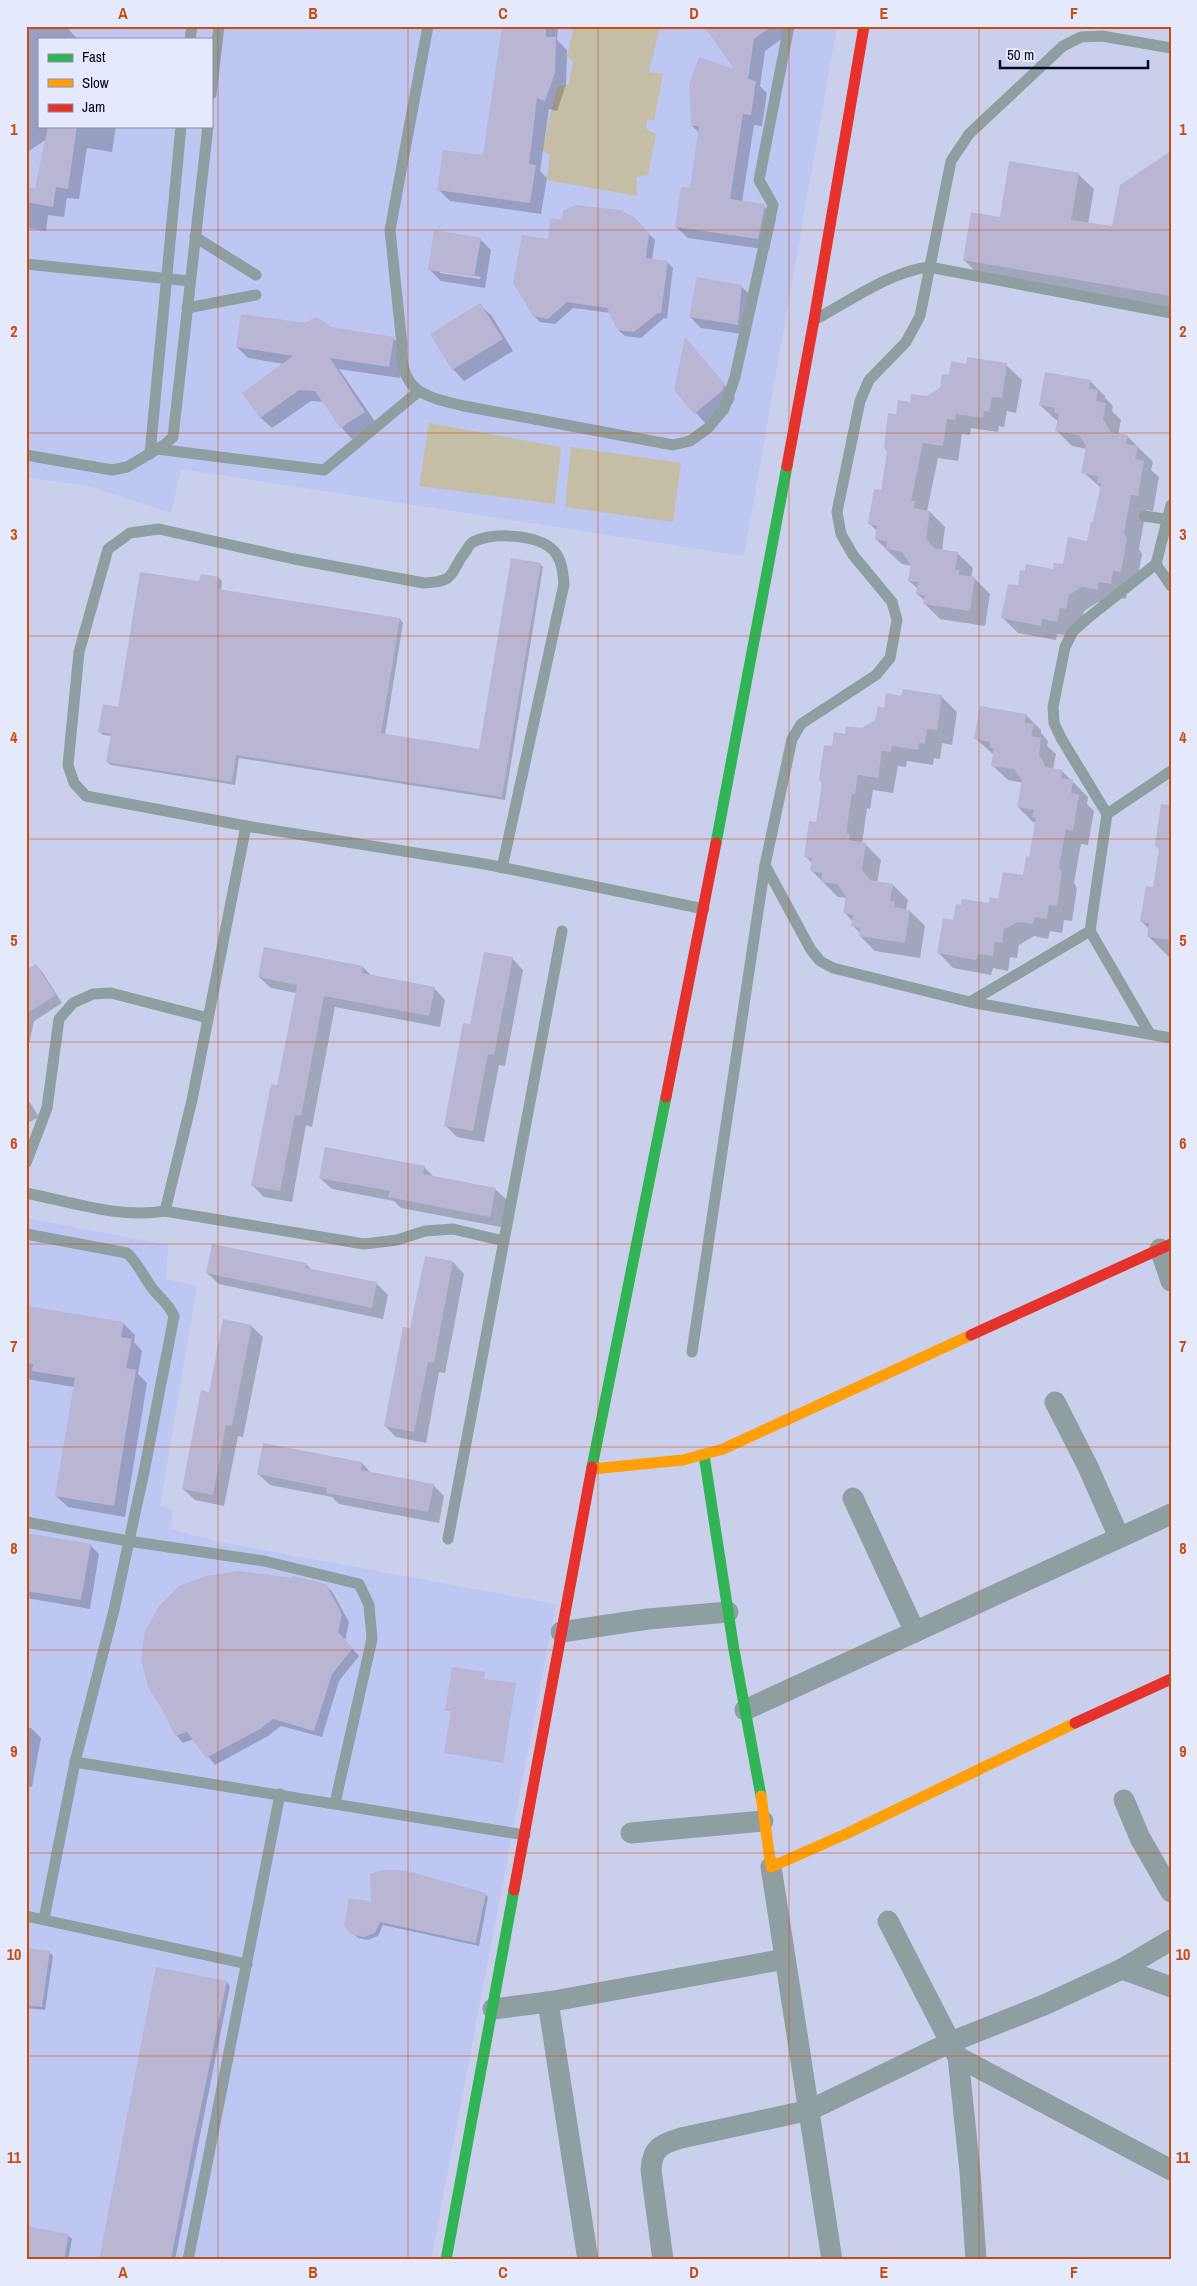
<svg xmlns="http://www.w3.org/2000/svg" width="1197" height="2286" viewBox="0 0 1197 2286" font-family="'Archivo Narrow',sans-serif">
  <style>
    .built { fill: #bec6f2; fill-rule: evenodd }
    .green { fill: #c4bea6 }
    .shadow { fill: #0003; fill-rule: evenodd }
    .building { fill: #b8b6d2 }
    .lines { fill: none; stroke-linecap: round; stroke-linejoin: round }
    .lane { stroke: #8f9ea1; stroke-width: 11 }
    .street { stroke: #8f9ea1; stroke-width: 21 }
    .fast { stroke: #30b455; stroke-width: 11 }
    .slow { stroke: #ff9f0a; stroke-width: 11 }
    .jam { stroke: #e5322d; stroke-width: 11 }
    .grid { fill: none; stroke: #c64d0f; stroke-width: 1; stroke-opacity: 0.55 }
    .neatline { fill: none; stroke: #c64d0f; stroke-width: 2 }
    .grid-label { font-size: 16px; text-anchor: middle; font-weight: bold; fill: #c64d0f }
  </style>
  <rect width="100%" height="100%" fill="#cad0ec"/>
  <g class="built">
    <path d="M26 26H837L744 556 181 469 171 513 88 486 26 477ZM39 39H211V126H39Z"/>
    <path d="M26 1218 168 1245 166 1279 197 1286 160 1505 173 1510 171 1529 215 1541 556 1604 431 2260H26Z"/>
  </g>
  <g class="green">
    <path d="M574 26H660L649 72 663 74 654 120H647L646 129 656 134 648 175 637 177V196L547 180 550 155 542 150 557 87 569 84 573 61 567 57Z"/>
    <path d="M429 423 561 447 555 504 419 486Z"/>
    <path d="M571 447 681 463 673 522 565 507Z"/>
  </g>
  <g class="shadow">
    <path d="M26 26H66L77 39H39V126H116L112 152 87 148 79 199 67 198 64 217 48 215 46 231 26 228V188L36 190 47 139 26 153Z"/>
    <path d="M504 26H558L557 40 567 50 566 85 557 111 549 109 540 171 547 178 541 214 450 201 438 189 485 157Z"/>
    <path d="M705 26H780L787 35 765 51 760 86 767 93 762 126 754 125 742 202 763 205 776 219 769 250 688 238 676 227 691 189 700 133 692 126 737 72Z"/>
    <path d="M1171 153V308L979 275 964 260 1001 218 1078 174 1094 189 1088 224 1113 228Z"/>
    <path d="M633 218 655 240 652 260 667 262 673 268 667 319 664 318 641 338 625 336 618 330 611 313 573 308 555 324 540 322 534 316 549 241 563 221Z"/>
    <path d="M480 239 491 250 485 288 441 281 429 269ZM440 271 481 277 480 279 440 273Z"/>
    <path d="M741 286 753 298 749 335 701 328 690 317Z"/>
    <path d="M480 305 492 316 513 351 464 381 453 369 432 335Z"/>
    <path d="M331 328 393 338 404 349 400 378 339 369 376 423 352 439 341 427 324 402 311 401 272 428 260 417 284 364 248 358 237 347Z"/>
    <path d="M685 339 735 397 733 403 707 425 675 390Z"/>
    <path d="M967 365H1006L1022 380 1016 413 1007 411 1004 427 999 426 998 432 971 428 970 435 962 434 958 461 938 458 927 511 930 512 945 527 942 550 957 553 973 568 971 578H974L990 594 985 626 940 619 925 604V601L917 594 918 589 909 581 912 566 902 564 891 554 876 539 877 531 870 524 882 491 897 415 911 403 927 398 941 389 950 377Z"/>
    <path d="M1090 381 1105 396V398L1113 406 1112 411 1121 420 1118 435 1127 436 1153 462 1151 470 1159 477 1153 511 1146 510 1139 549 1142 554 1136 587 1128 585 1126 599 1114 597 1113 605 1098 602 1084 611 1081 624 1072 636 1057 634 1056 640 1018 633 1003 618 1019 587 1064 566 1088 542 1094 524 1101 488 1083 472 1087 449 1072 446 1057 431 1059 421 1056 420 1040 405Z"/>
    <path d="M540 564 543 567 505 800 239 758 235 785 111 765 107 762 112 736 103 735 100 732 119 708 200 583 219 578 222 581 221 591 400 619 403 623 385 735 480 750Z"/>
    <path d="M902 697H942L957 712 952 745 942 743 940 759 934 758 933 765 907 761 906 767 898 766 893 793 873 790 870 809 867 808 862 844H865L881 860 877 883 893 885 908 900 906 910 910 911 925 926 920 958 875 951 860 936 861 934 853 926V922L845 913 847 898 838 897 812 871 813 864 805 856 817 823 833 747 846 735 862 730 877 721 885 709Z"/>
    <path d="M1026 715 1041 730V733L1048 741 1047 746 1056 754 1053 769 1062 771 1088 797 1087 804 1094 811 1088 845 1081 844 1074 883 1077 888 1072 921 1064 920 1062 933 1050 931 1048 939 1034 936 1019 945 1017 958 1010 957 1008 971 993 968 991 975 953 968 938 952 954 921 999 900 1024 877 1030 858 1037 823 1033 822 1018 807 1023 783 1008 780 992 765 994 755 976 739Z"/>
    <path d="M1171 803V959L1148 936 1149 929 1142 922 1154 889Z"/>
    <path d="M512 958 523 970 505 1066 499 1065 484 1142 457 1137 445 1125 471 1026Z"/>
    <path d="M36 965 43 973 62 1003 34 1021 26 1058V971Z"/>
    <path d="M363 967 372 976 434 988 445 1000 440 1027 335 1007 312 1127 306 1125 292 1202 264 1197 253 1186 278 1087 296 993 271 988 259 977Z"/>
    <path d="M26 1096 39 1117 26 1124Z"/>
    <path d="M424 1167 434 1177 495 1189 507 1200 501 1227 401 1208 394 1201 332 1189 320 1178Z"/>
    <path d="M453 1262 464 1274 445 1373 439 1372 426 1443 396 1437 385 1426 411 1330Z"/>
    <path d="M306 1264 312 1270 376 1283 388 1295 383 1319 219 1284 207 1273Z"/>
    <path d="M26 1308 123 1323 135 1335 134 1342 142 1351 138 1374 147 1383 125 1517 68 1507 56 1496 74 1387 26 1379Z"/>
    <path d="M251 1326 263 1337 243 1437 238 1436 224 1506 195 1500 183 1489 210 1393Z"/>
    <path d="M362 1463 371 1473 433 1485 444 1496 439 1523 339 1504 332 1497 270 1485 258 1474Z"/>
    <path d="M26 1535 90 1545 99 1554 90 1609 26 1598Z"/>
    <path d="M326 1585 333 1593 349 1622 345 1641 359 1656 339 1681 322 1737 281 1726 268 1736 215 1765 194 1739 183 1743 176 1735Z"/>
    <path d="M26 1727 31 1728 41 1738 32 1787 26 1786Z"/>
    <path d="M485 1894 488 1897 479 1946 383 1925 378 1936 368 1940 358 1938 345 1926 373 1902Z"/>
    <path d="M26 1949 49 1952 53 1956 45 2010 26 2008Z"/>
    <path d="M227 1982 230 1986 175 2260H100Z"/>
    <path d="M68 2235 72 2239 68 2260H26Z"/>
  </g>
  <g class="building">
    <path d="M502 26H546V37H556L555 73 545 101 537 98 529 164 536 165 530 203 437 190 443 150 483 155Z"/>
    <path d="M704 26H772L754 39 748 79 756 81 751 115 743 114 730 199 764 204 765 206 758 239 675 227 681 187 690 188 699 126H691L689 85 699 57 734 69Z"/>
    <path d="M48 126H77L68 189 56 187 53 207 26 202V187L35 188Z"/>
    <path d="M1171 151V296L963 260 971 212 1000 217 1009 161 1079 173 1071 220 1112 226 1120 185Z"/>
    <path d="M576 205 620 210 634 217 649 233 646 258 668 261 661 313H658L634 332 617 330 607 308 567 302 548 319 533 316 513 283 522 235 548 239 551 218 562 220 563 211Z"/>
    <path d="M434 230 481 238 474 277 428 270Z"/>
    <path d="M697 277 742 285 738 325 689 317Z"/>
    <path d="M480 303 503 339 452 370 430 334Z"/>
    <path d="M241 314 305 323 315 317 324 321 331 327 394 337 389 367 330 358 365 412 340 428 315 391 299 390 260 418 242 393 293 356 236 347Z"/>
    <path d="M685 337 725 384 722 391 694 414 674 390Z"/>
    <path d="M967 357 1007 363 1002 398 992 397 989 412 984 411 983 418 956 414 955 420 947 419 943 446 923 443 911 501H915L914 508 930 511 926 538 934 548 958 552 955 569 959 570V575L975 577 970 611 923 604 925 595 916 594 918 582 908 581 911 565 902 552 886 549 887 541 875 539 877 526 868 524 874 489 881 490 887 452 884 447 888 413 896 414 898 400 910 402 911 394 927 396 940 388 942 374 949 375 951 361 966 364Z"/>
    <path d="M1045 372 1091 380 1089 388 1098 390 1096 401 1106 403 1103 419 1111 432 1128 435 1126 444 1138 446 1135 459 1144 461 1138 496 1131 495 1124 533 1127 538 1121 572 1113 571 1111 584 1099 582 1098 590 1082 587 1069 595 1066 609 1060 608 1057 622 1042 619 1041 626 1001 618 1008 584 1018 585 1020 570 1025 571 1026 564 1053 569 1054 563 1063 564 1068 537 1087 541 1091 522H1093L1101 483H1097L1098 476 1081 473 1086 446 1079 435 1055 431 1059 414 1054 413 1055 408 1039 405Z"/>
    <path d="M511 558 541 563 502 797 236 755 232 782 106 762 111 734 98 732 103 704 118 707 140 572 199 581 201 574 219 577 218 589 400 618 381 733 479 749Z"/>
    <path d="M903 689 942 695 937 730 927 729 925 744 919 743 918 750 892 746 891 752 882 751 878 778 858 775 855 794H852L846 833 850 834 849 840 866 843 862 870 870 880 893 884 890 901 895 902 894 907 910 910 905 943 859 936 860 928 851 926 853 915 843 913 846 897 837 884 821 882 822 873 810 871 812 858 804 857 809 821 816 822 822 784 819 779 824 745 832 746 834 732 845 734 846 726 862 728 875 720 878 706 884 708 886 693 901 696Z"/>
    <path d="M980 706 1026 714 1025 723 1034 724 1031 736 1041 738 1039 754 1046 767 1063 770 1061 778 1073 780 1071 793 1079 795 1073 831 1066 829 1059 867 1062 872 1057 906 1049 905 1047 919 1035 917 1033 924 1018 922 1004 929 1002 943 995 942 993 956 978 954 976 960 937 953 943 918 953 920 956 904 961 905 962 899 989 903 990 897 998 899 1003 872 1023 875 1026 856 1029 857 1036 818 1032 817 1034 810 1017 807 1022 780 1014 769 991 766 994 748H990V742L974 739Z"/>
    <path d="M1161 804 1171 805V940L1147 937 1149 923 1140 922 1146 886 1153 887 1159 850 1155 845Z"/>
    <path d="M264 947 363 966 362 973 435 987 429 1016 324 996 301 1116 295 1115 280 1191 251 1186 271 1084 277 1085 297 985 258 977Z"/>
    <path d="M484 952 513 957 494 1055 488 1054 473 1131 444 1126 463 1023 470 1024Z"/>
    <path d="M36 964 56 995 26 1014V970Z"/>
    <path d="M325 1147 425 1166 423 1174 496 1188 490 1217 388 1197 390 1191 319 1178Z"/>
    <path d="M212 1244 307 1263 306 1268 377 1282 372 1308 206 1273Z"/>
    <path d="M425 1256 453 1261 434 1363 428 1362 414 1432 384 1426 403 1327 410 1328Z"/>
    <path d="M26 1306 124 1322 121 1337 132 1339 126 1368 136 1370 114 1506 55 1496 75 1378 32 1371 33 1364 26 1363Z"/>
    <path d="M223 1319 252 1325 232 1426 226 1425 213 1495 182 1489 201 1390 209 1392Z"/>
    <path d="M263 1443 362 1462 361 1470 434 1484 428 1512 326 1493 327 1488 257 1474Z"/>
    <path d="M26 1533 91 1544 81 1600 26 1591Z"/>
    <path d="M238 1571 292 1578 293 1576 326 1584 342 1614 338 1632 353 1648 332 1674 314 1731 273 1719 260 1729 206 1758 187 1732 175 1736 163 1711 148 1687 141 1659 145 1631 159 1606 179 1586 206 1576Z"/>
    <path d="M452 1667 485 1672 484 1679 516 1683 503 1763 444 1753 451 1711H445Z"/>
    <path d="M382 1870H400L411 1872 486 1893 476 1943 380 1922 375 1933 364 1937 353 1935 344 1926 349 1899 371 1901 370 1874Z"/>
    <path d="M26 1948 50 1951 42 2007 26 2005Z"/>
    <path d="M156 1967 227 1981 193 2145 171 2260H99Z"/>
    <path d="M26 2226 69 2234 64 2260H26Z"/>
  </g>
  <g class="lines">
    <g class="lane">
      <path d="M428 26 390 230 402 345C399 392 426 397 464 406L673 445 690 441 708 428 724 409 735 377 773 205 759 180 789 26"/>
      <path d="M190 39 192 26"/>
      <path d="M211 94 219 26"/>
      <path d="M195 237 256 275"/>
      <path d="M26 264 190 281"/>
      <path d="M187 308 256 295"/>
      <path d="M818 318C851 300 892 271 929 267L1171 313"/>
      <path d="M157 449 324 470 418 392"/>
      <path d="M150 454 181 126"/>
      <path d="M26 455 112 470 127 467 139 460 164 445 173 437 208 126"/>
      <path d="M1171 505 1156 564 1171 586"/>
      <path d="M1144 516 1171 520"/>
      <path d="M1107 814 1061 738 1054 723 1053 707 1065 647 1073 631 1088 618 1156 564"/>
      <path d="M765 865 811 950 820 961 833 968 970 1002 1171 1038"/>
      <path d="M502 868 564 584C563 573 562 560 554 551 538 534 493 532 473 542 470 544 468 547 466 551 448 573 459 581 424 583L294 559 159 529 130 533 108 549 79 652 68 765 74 783 86 796 246 826 485 864 704 909"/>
      <path d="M1090 931 1150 1034"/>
      <path d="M970 1002 1090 931 1107 814 1171 771"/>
      <path d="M26 1163 47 1108 59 1019 73 1003 93 994 111 993 208 1018"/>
      <path d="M26 1193C71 1202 120 1219 165 1211L192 1100 246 826"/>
      <path d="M165 1211 364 1244 397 1240 425 1231 453 1229 504 1241"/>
      <path d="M26 1234 127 1253C138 1263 143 1276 152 1288 161 1300 167 1301 174 1316L144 1472 114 1610 75 1762 44 1919"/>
      <path d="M692 1352 765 865 792 739 801 724 876 675 890 658 897 620 892 602 853 555 841 534 837 512 860 401 869 380 906 342 920 316 951 161 969 134 1063 46 1081 37 1102 36 1171 48"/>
      <path d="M26 1522 128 1541 264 1561 359 1584 369 1605 372 1639 335 1803"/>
      <path d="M448 1539 562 931"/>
      <path d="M75 1762 525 1835"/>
      <path d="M26 1916 247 1964"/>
      <path d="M188 2260 280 1794"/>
    </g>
    <g class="street">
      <path d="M1160 1249 1171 1281"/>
      <path d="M1055 1402 1088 1467 1119 1537"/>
      <path d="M853 1498 915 1632"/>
      <path d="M561 1632 648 1619 728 1612"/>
      <path d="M745 1710 1171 1514"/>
      <path d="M1124 1800 1140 1838 1171 1892"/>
      <path d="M631 1833 763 1821"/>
      <path d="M771 1867 832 2260"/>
      <path d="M888 1921 958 2057 970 2172 976 2260"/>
      <path d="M1122 1969 1171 1987"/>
      <path d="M548 2002 588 2260"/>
      <path d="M493 2009 548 2002 785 1959"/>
      <path d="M958 2057 1171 2170"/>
      <path d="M663 2260 651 2170C652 2148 661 2144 681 2138L810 2110 951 2042 1044 2005 1122 1969 1171 1940"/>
    </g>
    <g class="fast">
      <path d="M716 843 787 466"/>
      <path d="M704 1455 734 1650 761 1796"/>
      <path d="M592 1467 666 1097"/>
      <path d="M446 2260 514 1890"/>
    </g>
    <g class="slow">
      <path d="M592 1469 683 1460 723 1449 971 1335"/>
      <path d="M761 1796 771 1867 848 1833 1075 1723"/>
    </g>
    <g class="jam">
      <path d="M787 466 814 320 864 26"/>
      <path d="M666 1097 716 843"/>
      <path d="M971 1335 1171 1244"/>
      <path d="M1075 1723 1171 1679"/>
      <path d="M514 1890 592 1467"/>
    </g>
  </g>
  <path class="grid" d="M218 26V2260M408 26V2260M598 26V2260M789 26V2260M979 26V2260M26 230H1171M26 433H1171M26 636H1171M26 839H1171M26 1042H1171M26 1244H1171M26 1447H1171M26 1650H1171M26 1853H1171M26 2056H1171"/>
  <rect width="1197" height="2286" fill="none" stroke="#e5e9fd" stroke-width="55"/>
  <rect x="38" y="38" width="175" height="90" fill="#e5e9fd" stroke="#8d8fa4"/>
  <rect x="48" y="54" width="25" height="8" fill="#30b455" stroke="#8d8fa4"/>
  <text x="82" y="62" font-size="15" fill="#08091f">Fast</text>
  <rect x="48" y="79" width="25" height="8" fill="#ff9f0a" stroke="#8d8fa4"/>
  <text x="82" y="88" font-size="15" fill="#08091f">Slow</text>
  <rect x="48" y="104" width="25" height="8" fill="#e5322d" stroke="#8d8fa4"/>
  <text x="82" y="112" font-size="15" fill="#08091f">Jam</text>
  <path d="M1000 60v8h148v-8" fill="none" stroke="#08091f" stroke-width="2.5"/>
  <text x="1007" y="60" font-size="15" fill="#08091f" stroke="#e5e9fd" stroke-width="4" paint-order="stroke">50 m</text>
  <rect x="28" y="28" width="1142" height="2230" class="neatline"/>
  <g class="grid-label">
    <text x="123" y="19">A</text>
    <text x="313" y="19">B</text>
    <text x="503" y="19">C</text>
    <text x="694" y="19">D</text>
    <text x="884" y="19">E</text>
    <text x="1074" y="19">F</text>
    <text x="14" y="135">1</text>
    <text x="1183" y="135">1</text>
    <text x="14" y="337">2</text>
    <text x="1183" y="337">2</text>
    <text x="14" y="540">3</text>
    <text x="1183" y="540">3</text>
    <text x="14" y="743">4</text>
    <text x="1183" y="743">4</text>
    <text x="14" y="946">5</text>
    <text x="1183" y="946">5</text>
    <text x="14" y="1149">6</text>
    <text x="1183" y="1149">6</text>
    <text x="14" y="1352">7</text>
    <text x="1183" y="1352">7</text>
    <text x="14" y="1554">8</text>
    <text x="1183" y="1554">8</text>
    <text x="14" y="1757">9</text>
    <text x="1183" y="1757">9</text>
    <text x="14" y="1960">10</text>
    <text x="1183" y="1960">10</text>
    <text x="14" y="2163">11</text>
    <text x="1183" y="2163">11</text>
    <text x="123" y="2278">A</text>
    <text x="313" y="2278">B</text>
    <text x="503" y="2278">C</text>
    <text x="694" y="2278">D</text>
    <text x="884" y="2278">E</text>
    <text x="1074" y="2278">F</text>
  </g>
</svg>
